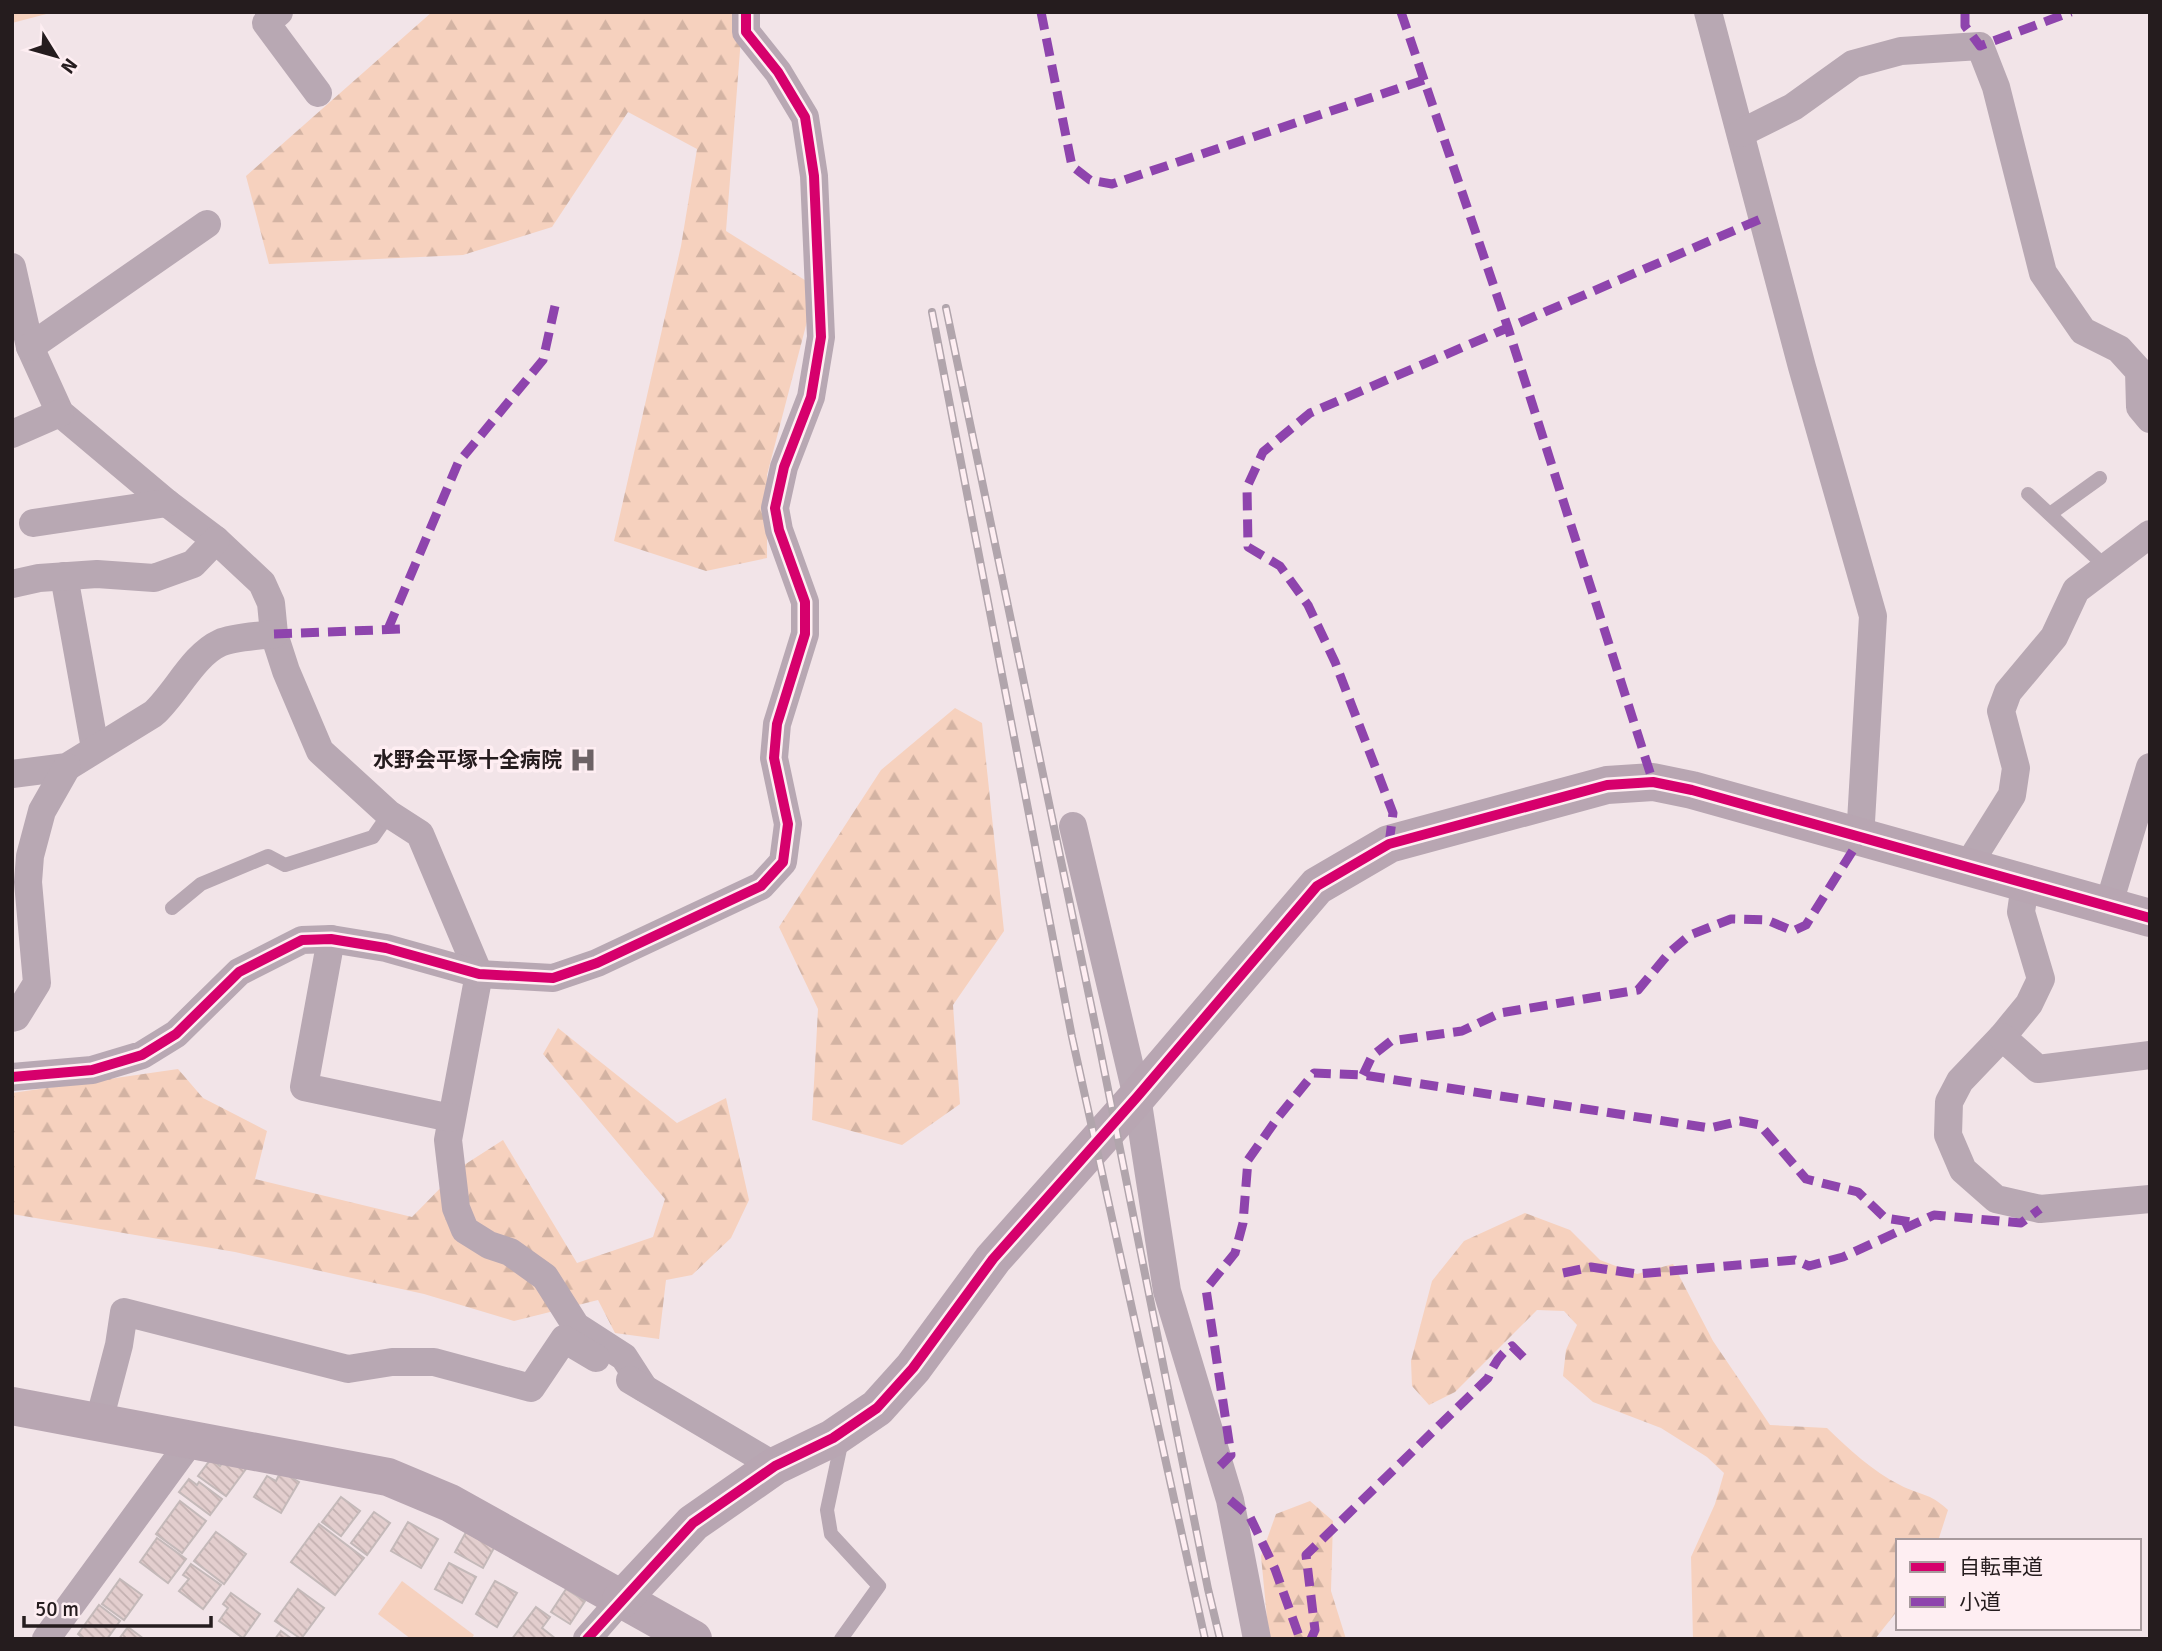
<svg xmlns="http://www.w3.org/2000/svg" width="2162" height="1651" viewBox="0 0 2162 1651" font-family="Signika,'Noto Sans JP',sans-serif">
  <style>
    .forest { fill: url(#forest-firs) }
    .pitch { fill: #f6d1be }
    .building { fill: url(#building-back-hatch); stroke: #c4b9b9; stroke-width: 2 }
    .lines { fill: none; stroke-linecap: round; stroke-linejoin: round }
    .lane { stroke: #b8a8b3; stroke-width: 14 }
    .street { stroke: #b8a8b3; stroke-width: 28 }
    .secondary { stroke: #b8a6b2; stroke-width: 38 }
    .rail-casing { stroke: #b1a5ac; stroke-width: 8 }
    .rail { stroke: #feeef2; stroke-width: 5; stroke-dasharray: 16; stroke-linecap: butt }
    .quiet { stroke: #8e44ad; stroke-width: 9; stroke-dasharray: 18 9; stroke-linecap: butt }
    .cycleway-casing { stroke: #feeef2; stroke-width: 15 }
    .cycleway { stroke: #d6006c; stroke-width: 10 }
    .labels { text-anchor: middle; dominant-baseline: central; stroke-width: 7; stroke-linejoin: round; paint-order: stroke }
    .poi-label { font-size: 21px; font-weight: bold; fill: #251c1e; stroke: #feeef2; text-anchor: end }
  </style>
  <defs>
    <pattern id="forest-firs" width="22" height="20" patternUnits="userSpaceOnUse" patternTransform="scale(1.75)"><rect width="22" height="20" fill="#f6d1be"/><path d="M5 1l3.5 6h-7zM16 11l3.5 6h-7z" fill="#d3b3a3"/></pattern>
    <pattern id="building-back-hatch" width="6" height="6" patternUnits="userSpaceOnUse" patternTransform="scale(1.75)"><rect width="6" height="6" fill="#e3cece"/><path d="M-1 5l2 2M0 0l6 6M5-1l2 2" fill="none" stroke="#c3b0b0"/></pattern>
  </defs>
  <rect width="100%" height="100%" fill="#f2e4e8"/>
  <g class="forest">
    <path d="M12 12H54L12 23Z"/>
    <path d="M432 12H743L726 231 816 287 767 475V558L706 571 614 541 681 246 697 149 628 112 552 227 463 255 269 264 246 176Z"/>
    <path d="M955 708 982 723 1004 931 953 1005 960 1104 902 1145 812 1120 818 1009 779 927 881 770Z"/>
    <path d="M558 1028 677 1123 726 1098 749 1200 731 1238 692 1275 666 1280 659 1339 615 1333 598 1300 514 1321 424 1294 235 1252 12 1214V1093L178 1069 203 1098 267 1131 255 1179 412 1217 461 1167 503 1140 577 1263 653 1237 665 1199 543 1054Z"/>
    <path d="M1525 1213 1570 1230 1600 1260 1637 1274 1673 1264 1713 1341 1770 1425 1827 1428C1850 1450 1872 1471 1900 1485 1921 1496 1929 1492 1948 1510L1938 1541H1898V1610L1875 1639H1693L1691 1557 1715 1504 1724 1473 1707 1457 1661 1428 1593 1402 1563 1376 1566 1350 1577 1325 1564 1311 1537 1310 1455 1392 1429 1405 1412 1386 1411 1361 1432 1281 1464 1241Z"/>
    <path d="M1310 1501 1333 1521 1331 1591 1346 1639H1269L1261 1556 1276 1514Z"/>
  </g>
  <path class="pitch" d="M402 1581 474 1635 471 1639H411L378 1614Z"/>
  <g class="building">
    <path d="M211 1459 220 1466 225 1459 246 1469 226 1496 198 1476Z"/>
    <path d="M281 1471 299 1482 281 1513 254 1497 267 1476 276 1481Z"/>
    <path d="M189 1479 197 1485 199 1482 222 1499 210 1515 179 1492Z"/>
    <path d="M341 1497 360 1511 341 1536 322 1522Z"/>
    <path d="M180 1501 206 1521 182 1553 156 1534Z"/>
    <path d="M374 1512 390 1523 367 1555 351 1543Z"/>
    <path d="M408 1522 438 1539 421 1568 391 1551Z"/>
    <path d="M319 1524 364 1558 335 1595 291 1562Z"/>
    <path d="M216 1532 246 1554 224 1584 194 1561Z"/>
    <path d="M466 1532 494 1548 483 1568 455 1552Z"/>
    <path d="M157 1538 186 1559 168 1583 140 1562Z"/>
    <path d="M449 1563 476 1577 462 1603 435 1589Z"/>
    <path d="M191 1564 221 1585 203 1609 179 1591 189 1579 183 1575Z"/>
    <path d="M120 1579 142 1595 124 1620 102 1604Z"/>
    <path d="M495 1581 517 1593 497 1627 476 1614Z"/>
    <path d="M298 1589 324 1608 301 1639 275 1621Z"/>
    <path d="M566 1589 585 1601 570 1624 551 1612Z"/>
    <path d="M231 1593 260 1614 243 1638 219 1621 228 1608 223 1604Z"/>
    <path d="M99 1605 120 1621 107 1639H84L78 1634Z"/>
    <path d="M536 1607 550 1617 542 1628 556 1639H512Z"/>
    <path d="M128 1627 144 1639H119Z"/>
    <path d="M281 1631 292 1639H275Z"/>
  </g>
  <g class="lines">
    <g class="lane">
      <path d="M2028 494 2106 567"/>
      <path d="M2050 514 2100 478"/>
      <path d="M172 908 201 884 268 856 285 865 373 837 389 814"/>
      <path d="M834 1439 840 1449 827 1510 831 1534 879 1586 841 1639"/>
    </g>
    <g class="street">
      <path d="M279 12 266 23 318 93"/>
      <path d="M1708 12 1802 367 1873 616 1860 839"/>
      <path d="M1741 133 1793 107 1853 64 1901 51 1980 46 1996 87 2043 273 2083 331 2119 349 2139 371 2140 407 2150 419"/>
      <path d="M12 267 30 347 60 413 167 503 216 540 262 583 271 603 274 634 286 671 320 751 389 814 420 834 479 974 448 1140 456 1208 465 1230 489 1245 510 1252 545 1277 576 1326 624 1357 644 1388"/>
      <path d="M30 347 207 224"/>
      <path d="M12 434 60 413"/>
      <path d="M33 523 167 503"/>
      <path d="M64 576 95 748"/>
      <path d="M12 584 39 578 97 574 154 578 193 564 216 540"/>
      <path d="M12 774 67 767 153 714C175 695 193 655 220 643 233 637 259 636 274 634"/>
      <path d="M1073 826 1137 1097 1167 1291 1230 1500 1257 1639"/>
      <path d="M1967 867 2012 795 2016 768 2001 711 2008 692 2054 637 2076 590 2150 534"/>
      <path d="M2025 884 2021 912 2041 979 2029 1004 2002 1037 1960 1081 1949 1102 1948 1135 1963 1170 1996 1199 2040 1209 2150 1199"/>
      <path d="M2108 907 2150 767"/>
      <path d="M331 939 304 1087 451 1118"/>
      <path d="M12 1018 16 1017 37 983 28 882 30 856 42 811 67 767"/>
      <path d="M2002 1037 2038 1069 2150 1055"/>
      <path d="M12 1077 92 1070 142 1055 176 1034 239 972 302 940 331 939 386 948 479 974 553 978 597 963 761 886 783 862 788 824 774 758 777 724 805 634V602L779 530 775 508 784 467 811 397 821 337 814 176 805 117 778 72 746 32V12"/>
      <path d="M630 1380 775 1466"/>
      <path d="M99 1421 119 1345 124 1312 348 1369 392 1362H434L531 1388 564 1339 596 1358"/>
      <path d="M46 1639 193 1438"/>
      <path d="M587 1639 621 1600"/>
    </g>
    <g class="secondary">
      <path d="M12 1406 388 1477 450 1503 693 1639"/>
      <path d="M621 1600 693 1523 775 1466 833 1438 877 1408 913 1368 993 1259 1137 1097 1317 886 1389 844 1607 785 1653 782 1692 790 2150 918"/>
    </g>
    <g class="rail-casing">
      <g id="rail">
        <path d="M946 308 1096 1029 1208 1589 1220 1639"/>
        <path d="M932 312 1072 1037 1205 1639"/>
      </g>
    </g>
    <use href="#rail" class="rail"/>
    <g class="quiet">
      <path d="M1041 12 1072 166 1090 180 1112 184 1424 80"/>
      <path d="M1401 12 1508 328 1653 782"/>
      <path d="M1965 12V26L1980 46 2071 12"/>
      <path d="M388 629 458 463 543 360 555 306"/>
      <path d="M274 634 402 629"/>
      <path d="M1389 844 1393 813 1335 662 1308 605 1280 566 1248 547 1247 487 1263 452 1310 413 1763 218"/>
      <path d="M1363 1075 1372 1056 1391 1041 1462 1031 1500 1013 1638 990 1670 952 1690 935 1731 919 1767 920 1793 931 1806 925 1860 839"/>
      <path d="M1563 1273 1591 1267 1637 1274 1795 1260 1809 1266 1843 1257 1934 1215 2021 1223 2040 1209"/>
      <path d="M1220 1466 1231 1455 1206 1289 1235 1253 1243 1223 1248 1160 1279 1116 1314 1073 1363 1075 1710 1128 1740 1121 1760 1125 1806 1179 1858 1192 1885 1218 1917 1223"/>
      <path d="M1230 1500 1250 1517 1275 1569 1300 1639"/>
      <path d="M1311 1639 1315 1630 1306 1555 1488 1378C1494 1364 1499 1355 1512 1346L1525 1359"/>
    </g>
    <g class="cycleway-casing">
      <g id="cycleway">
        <path d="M12 1077 92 1070 142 1055 176 1034 239 972 302 940 331 939 386 948 479 974 553 978 597 963 761 886 783 862 788 824 774 758 777 724 805 634V602L779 530 775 508 784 467 811 397 821 337 814 176 805 117 778 72 746 32V12"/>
        <path d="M587 1639 693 1523 775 1466 833 1438 877 1408 913 1368 993 1259 1137 1097 1317 886 1389 844 1607 785 1653 782 1692 790 2150 918"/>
      </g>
    </g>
    <use href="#cycleway" class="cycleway"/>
  </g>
  <defs>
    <g id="hospital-bare" transform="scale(2.1)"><path d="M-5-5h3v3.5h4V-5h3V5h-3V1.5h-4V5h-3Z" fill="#6d6265" stroke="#feeef2" stroke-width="2.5" paint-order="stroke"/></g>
  </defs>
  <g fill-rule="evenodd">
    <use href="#hospital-bare" x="583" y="760"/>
  </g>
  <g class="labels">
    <g class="poi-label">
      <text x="562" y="760">水野会平塚十全病院</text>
    </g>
  </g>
  <rect width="2162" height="1651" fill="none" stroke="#251c1e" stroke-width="28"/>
  <rect x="1896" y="1539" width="245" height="91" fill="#feeef2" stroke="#a79a9d" stroke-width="2"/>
  <rect x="1910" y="1562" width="35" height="10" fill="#d6006c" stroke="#a79a9d" stroke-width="2"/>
  <text x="1959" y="1574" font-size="21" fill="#251c1e">自転車道</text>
  <rect x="1910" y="1597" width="35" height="10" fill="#8e44ad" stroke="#a79a9d" stroke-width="2"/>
  <text x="1959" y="1609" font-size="21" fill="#251c1e">小道</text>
  <g transform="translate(56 56) rotate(127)" stroke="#feeef2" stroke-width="5" paint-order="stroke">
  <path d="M0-5L12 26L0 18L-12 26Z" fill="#251c1e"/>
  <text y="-10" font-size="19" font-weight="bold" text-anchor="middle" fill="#251c1e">N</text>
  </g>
  <path d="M24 1616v10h187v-10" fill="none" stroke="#251c1e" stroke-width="3.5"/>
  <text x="35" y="1616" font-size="21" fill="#251c1e" stroke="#feeef2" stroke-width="5" paint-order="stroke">50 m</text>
</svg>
